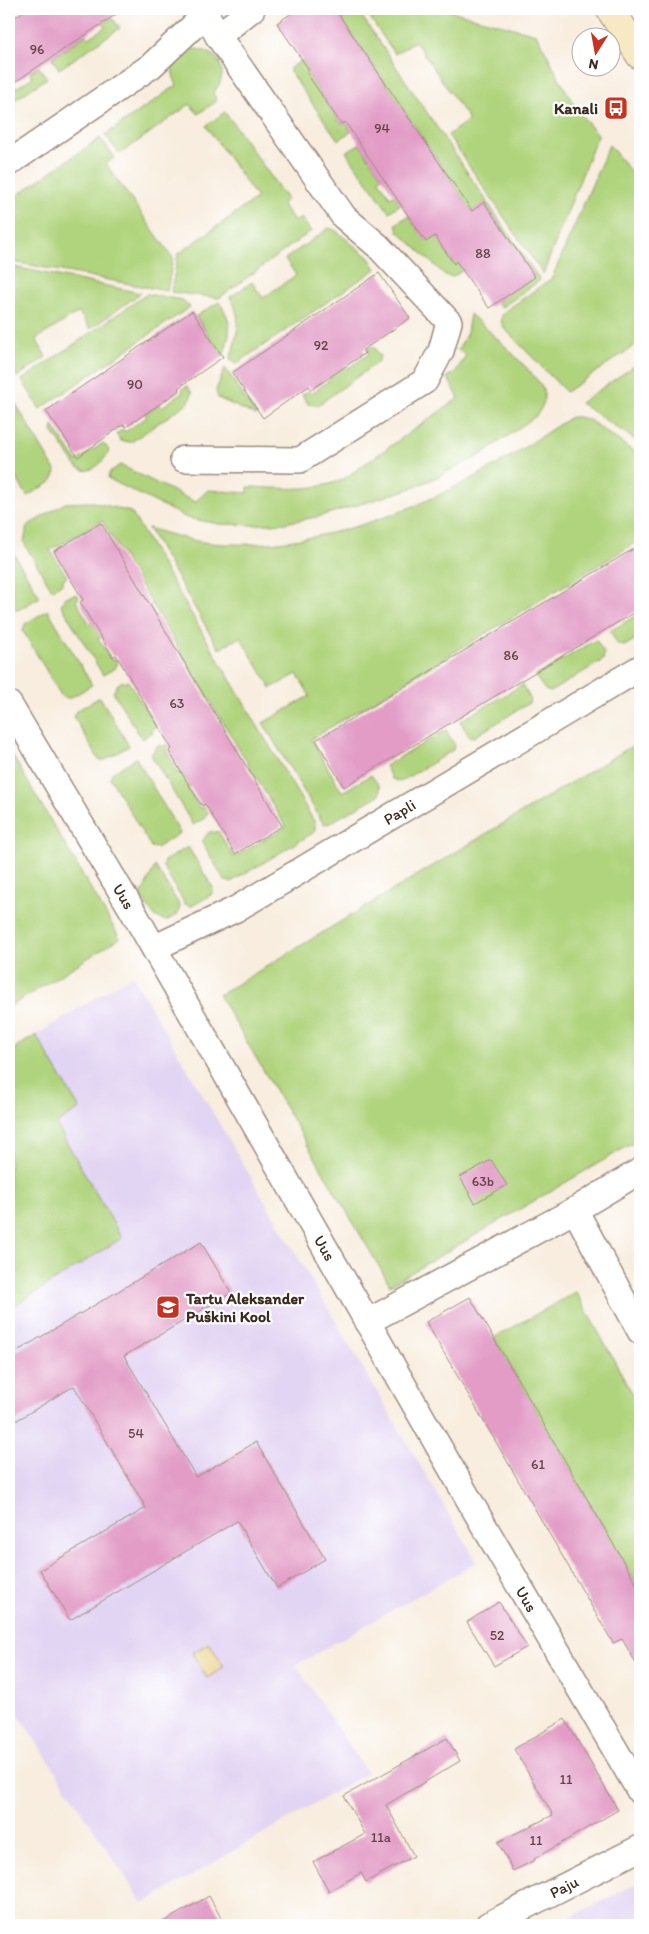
<svg xmlns="http://www.w3.org/2000/svg" width="649" height="1934" viewBox="0 0 649 1934" font-family="Itim,sans-serif">
  <style>
    .built { fill: #e2d4f3 }
    .green { fill: #b0d47d; stroke: #767f4e }
    .sand { fill: #eeda9e; stroke: #94825e }
    .building { fill: #e29cc6 }
    .lines { fill: none; stroke-linecap: round; stroke-linejoin: round }
    .street-casing { stroke: #9a8c7e; stroke-width: 28 }
    .secondary-casing { stroke: #9a8c7e; stroke-width: 30 }
    .street { stroke: #fff; stroke-width: 25 }
    .secondary { stroke: #f8e8c3; stroke-width: 28 }
    .labels { text-anchor: middle; dominant-baseline: central; stroke-width: 4.5; stroke-linejoin: round; paint-order: stroke }
    .number-label { font-size: 14px; fill: #654648 }
    .poi-label { font-size: 16px; font-weight: bold; fill: #3b2a1e; stroke: #fff; text-anchor: end }
    .street-label { font-size: 16px; fill: #3b2a1e; stroke: #fff }
  </style>
  <rect width="100%" height="100%" fill="#fff"/>
  <filter id="ink" filterUnits="userSpaceOnUse"><feTurbulence type="fractalNoise" baseFrequency=".02" numOctaves="2"/><feDisplacementMap in="SourceGraphic" scale="10" xChannelSelector="R" yChannelSelector="G"/><feConvolveMatrix kernelMatrix="1 2 1 2 8 2 1 2 1" color-interpolation-filters="sRGB"/></filter>
  <filter id="wash" filterUnits="userSpaceOnUse"><feTurbulence type="fractalNoise" baseFrequency=".0096" numOctaves="4" result="noise"/><feDisplacementMap in="SourceGraphic" scale="20" xChannelSelector="R" yChannelSelector="G"/><feGaussianBlur stdDeviation="1.12" result="paint"/><feColorMatrix in="noise" values="0 0 0 0 0 0 0 0 0 0 0 0 0 0 0 0 0 1.4 0 .05"/><feComposite in="paint" operator="in"/></filter>
  <g filter="url(#wash)">
    <rect width="100%" height="100%" fill="#f8edde"/>
    <g class="built">
      <path d="M132 975 477 1562 296 1665 367 1773 143 1904 9 1700V1052Z"/>
      <path d="M640 1882V1925H555Z"/>
    </g>
    <g class="green">
      <path d="M335 9H357L540 280 504 306 500 307 496 303 535 276 485 203 472 211Z"/>
      <path d="M364 9H443L536 34C556 68 569 106 598 134L543 274 448 135 469 120 415 41 395 54Z"/>
      <path d="M112 18 120 28 59 69 52 58 86 35 89 38 105 27 103 23Z"/>
      <path d="M192 49C219 49 232 72 213 93L217 101 198 114 190 104 120 154 105 135 177 85C168 68 172 54 192 49Z"/>
      <path d="M302 60 309 70 306 72 341 124 345 122 351 132 338 140 290 72V68Z"/>
      <path d="M39 67 47 78 9 104V87L14 84 16 88 33 77 30 73Z"/>
      <path d="M225 112 287 199 282 204 295 222 301 218 311 231 219 298 171 292 178 254 257 198 206 126Z"/>
      <path d="M100 138 115 157 106 164 173 258 167 291 9 261V201Z"/>
      <path d="M359 144 382 177 379 180 390 197 394 195 401 204 389 212 346 152Z"/>
      <path d="M609 145 640 183V342L566 392 505 329C501 324 500 318 504 312L552 278Z"/>
      <path d="M408 216 426 241 438 234 442 246 453 263 457 261 463 270 452 277 445 275 398 231 396 224Z"/>
      <path d="M329 228 335 230 369 258 376 269 236 364 230 360C236 338 244 319 230 297L252 282 263 298 296 275 285 259Z"/>
      <path d="M9 266 141 293 90 329 79 312 36 339 46 357 17 377 9 357Z"/>
      <path d="M147 294 182 300 190 307 40 409 22 380Z"/>
      <path d="M219 302C234 323 230 333 223 357L196 316Z"/>
      <path d="M470 314C482 324 541 378 543 390 546 400 542 408 536 416L479 456 433 479 406 490 348 508 316 517 285 523 252 525 219 524 187 518 109 479 108 477 110 472 120 465 195 502 208 490 248 493V487C280 488 312 492 342 480L459 398 447 377 454 374 466 356 458 350 467 333Z"/>
      <path d="M373 346 380 356 378 362 318 405 311 404 309 405 302 395 308 391 311 394 331 379 330 376 344 366 347 369 369 354 367 350Z"/>
      <path d="M640 362V443L580 403Z"/>
      <path d="M225 368 257 416 218 398 216 390Z"/>
      <path d="M187 386 192 393 189 402 131 442 121 441 116 434 123 429 125 432 147 417 145 414 160 404 162 407 183 392 182 389Z"/>
      <path d="M9 392 56 472 51 482 27 496 15 476 10 472 14 469 9 461Z"/>
      <path d="M571 417H579L589 420 640 456V540L311 739 342 792 371 775 380 787 379 795 328 824 323 823 263 723 310 696 297 674 271 688 240 637 219 649 148 528C173 535 199 544 225 544 319 548 418 511 498 464 523 450 546 432 571 417Z"/>
      <path d="M53 426 77 461 103 443 109 450C107 458 97 468 89 470 85 472 81 469 77 467L52 431Z"/>
      <path d="M93 502 131 512 315 823V830L313 833 231 882 225 881 202 842 208 833 212 831 214 833 218 831 234 857 286 827 102 521 50 550 67 577 62 580 64 582 52 590 24 543 27 526 65 503Z"/>
      <path d="M9 546 40 597 18 610 10 609 9 607Z"/>
      <path d="M77 594 79 598 76 601 89 623 93 621 102 636 98 638 112 661 115 659 118 664 114 666 115 668 103 675 61 605 66 597Z"/>
      <path d="M48 610 92 685 70 698 62 697 23 631 25 624Z"/>
      <path d="M640 613V637L624 646 618 645 610 631Z"/>
      <path d="M596 640 604 653 603 660 550 692 545 690 535 676Z"/>
      <path d="M123 681 124 683 128 681 156 726 151 730 153 732 142 739 113 692 118 684Z"/>
      <path d="M522 685 530 698 529 703 474 737 469 736 460 721Z"/>
      <path d="M100 697 129 746 105 760H99L74 717 76 711Z"/>
      <path d="M446 730 454 744 453 750 400 782 392 779 385 766Z"/>
      <path d="M640 741V1139L390 1285 219 995Z"/>
      <path d="M167 744 169 749 166 751 179 773 183 771 191 786 188 788 200 809 204 807 208 813 204 816 205 818 193 825 151 755 156 747 160 745 162 747Z"/>
      <path d="M9 750 120 938 9 1007Z"/>
      <path d="M136 758 180 833 156 848 151 847 110 778 112 773Z"/>
      <path d="M188 847 213 888 211 895 192 906 185 904 163 867 164 861Z"/>
      <path d="M155 866 180 906 178 914 166 921 154 916 141 896Z"/>
      <path d="M36 1035 80 1109 56 1124 122 1238 9 1309V1052Z"/>
      <path d="M576 1292 640 1407V1590L494 1338Z"/>
    </g>
    <path class="sand" d="M209 1643 224 1667 207 1678 192 1653Z"/>
    <g id="blocks">
      <g class="building">
        <path d="M27 9H124L9 86V21Z"/>
        <path d="M298 9H335L472 211 484 202 535 277 489 308 456 261 454 264 435 236 426 242 345 122 341 124 306 72 309 70 277 23Z"/>
        <path d="M379 273 410 318 363 350 365 353 311 390 309 386 263 418 232 373Z"/>
        <path d="M192 311 223 357 178 388 180 390 126 427 124 424 78 457 46 411Z"/>
        <path d="M101 523 282 826 235 854 205 804 202 806 187 782 169 751 172 749 116 655 113 657 94 626 80 602 83 600 54 551Z"/>
        <path d="M640 545V609L344 787 316 740Z"/>
        <path d="M491 1160 507 1185 475 1203 460 1177Z"/>
        <path d="M201 1242 231 1293 124 1356 196 1477 256 1442 325 1559 277 1588 237 1521 70 1620 40 1570 146 1508 74 1386 9 1425V1356Z"/>
        <path d="M470 1297 640 1590V1670L622 1639 613 1643 426 1322Z"/>
        <path d="M499 1602 527 1647 494 1666 467 1622Z"/>
        <path d="M565 1719 618 1810 534 1859 535 1860 513 1871 498 1842 553 1815 514 1749Z"/>
        <path d="M447 1738 460 1761 386 1805 414 1856 366 1882 361 1873 329 1891 313 1862 365 1834 344 1796Z"/>
        <path d="M209 1896 225 1925H158Z"/>
      </g>
    </g>
  </g>
  <g filter="url(#ink)">
    <use href="#blocks" fill-opacity="0" stroke="#9a8c7e" stroke-width="1"/>
    <g class="lines">
      <g class="street-casing">
        <g id="street">
          <path d="M210 21 218 36 252 9"/>
          <path d="M9 163 151 66 206 14"/>
          <path d="M183 459 300 460 425 381 441 351 449 322 378 246 344 217 218 36"/>
          <path id="s1" d="M9 704 131 908 480 1519 640 1792"/>
          <path id="s2" d="M154 948 236 909 640 668"/>
          <path d="M575 1210 640 1331"/>
          <path d="M367 1322 575 1210 640 1171"/>
          <path id="s3" d="M488 1925 640 1848"/>
        </g>
      </g>
      <g class="secondary-casing">
        <path id="secondary" d="M610 9 640 55"/>
      </g>
      <use href="#street" class="street"/>
      <use href="#secondary" class="secondary"/>
    </g>
  </g>
  <defs>
    <g id="bus-square" transform="scale(1.25)"><rect x="-9" y="-9" width="18" height="18" rx="4" fill="#c8321e" stroke="#fff"/><path d="M-5-6H5V4H4V6H2V4H-2V6H-4V4H-5ZM-3.5-4V0h7V-4ZM-3.5 1.2v1.5H-2V1.2ZM2 1.2v1.5H3.5V1.2Z" fill="#fff"/></g>
    <g id="school-square" transform="scale(1.25)"><rect x="-9" y="-9" width="18" height="18" rx="4" fill="#c8321e" stroke="#fff"/><path d="M0-5L7-2L0 1L-7-2ZM-4 1L0 2.5L4 1V4Q0 6-4 4Z" fill="#fff"/></g>
  </defs>
  <g fill-rule="evenodd">
    <use href="#bus-square" x="616" y="108"/>
    <use href="#school-square" x="168" y="1307"/>
  </g>
  <g class="labels">
    <g class="number-label">
      <text x="37" y="49">96</text>
      <text x="382" y="128">94</text>
      <text x="483" y="253">88</text>
      <text x="321" y="345">92</text>
      <text x="135" y="384">90</text>
      <text x="511" y="655">86</text>
      <text x="177" y="703">63</text>
      <text x="483" y="1181">63b</text>
      <text x="136" y="1433">54</text>
      <text x="538" y="1464">61</text>
      <text x="497" y="1635">52</text>
      <text x="566" y="1779">11</text>
      <text x="381" y="1837">11a</text>
      <text x="536" y="1840">11</text>
    </g>
    <g class="poi-label">
      <text x="598" y="108">Kanali</text>
      <text x="186" y="1298" text-anchor="start">Tartu Aleksander<tspan x="186" dy="18">Puškini Kool</tspan></text>
    </g>
    <g class="street-label">
      <text stroke="none"><textPath href="#s2" startOffset="281">Papli</textPath></text>
      <text stroke="none"><textPath href="#s1" startOffset="224">Uus</textPath></text>
      <text stroke="none"><textPath href="#s1" startOffset="629">Uus</textPath></text>
      <text stroke="none"><textPath href="#s1" startOffset="1034">Uus</textPath></text>
      <text stroke="none"><textPath href="#s3" startOffset="85">Paju</textPath></text>
    </g>
  </g>
  <rect width="649" height="1934" fill="none" stroke="#fff" stroke-width="30"/>
  <g transform="translate(596 52) rotate(191)"><circle r="24" fill="#ffffff" stroke="#b1aaa5"/>
  <path d="M0-4L9 19L0 12L-9 19Z" fill="#c8321e"/>
  <text y="-8" font-size="14" font-weight="bold" text-anchor="middle" fill="#3b2a1e">N</text>
  </g>
</svg>
